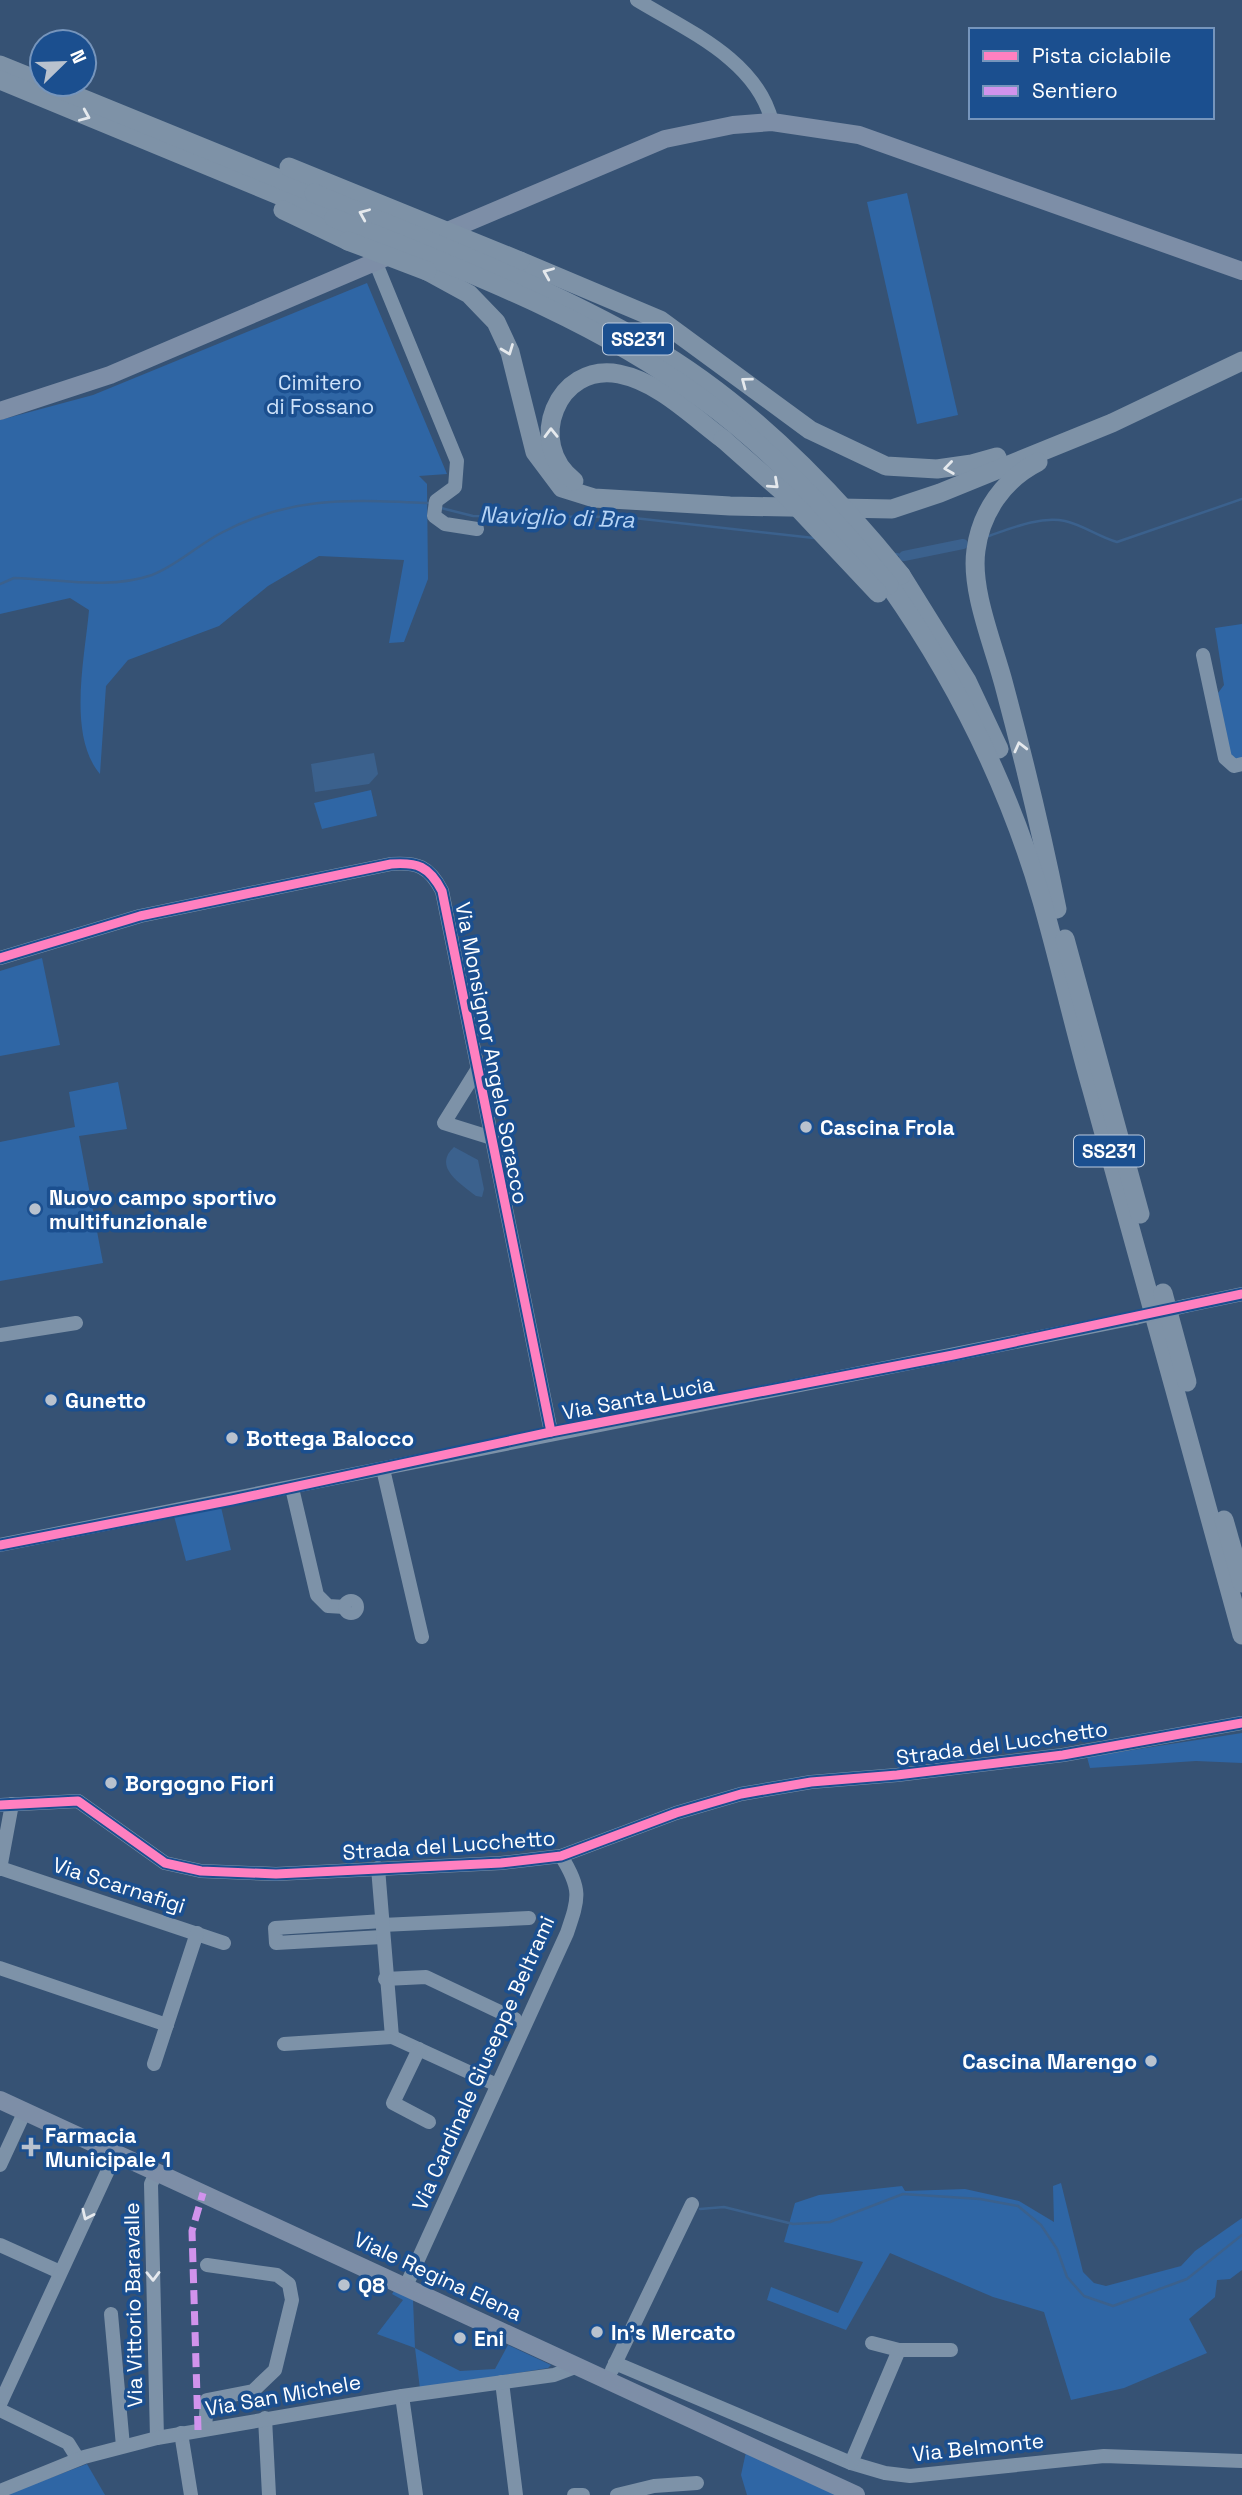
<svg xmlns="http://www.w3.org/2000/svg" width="1242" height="2495" viewBox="0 0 1242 2495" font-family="'Space Grotesk',sans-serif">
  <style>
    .green { fill: #2f66a5 }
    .water { fill: #3b618d }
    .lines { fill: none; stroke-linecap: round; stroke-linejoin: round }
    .stream { stroke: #3b618d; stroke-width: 2.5 }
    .canal { stroke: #3b618d; stroke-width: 10 }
    .minor { stroke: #7d92a8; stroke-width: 14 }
    .major { stroke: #7d8ea7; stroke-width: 18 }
    .highway { stroke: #7e92a7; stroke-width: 19 }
    .minor-bridge { stroke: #7d92a8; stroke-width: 14 }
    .highway-bridge { stroke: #7e92a7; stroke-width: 19 }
    .quiet { stroke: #d193ec; stroke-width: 7; stroke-dasharray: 14 7; stroke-linecap: butt }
    .cycleway-casing { stroke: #1b4f8f; stroke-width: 13 }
    .cycleway { stroke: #ff80c0; stroke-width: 9 }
    .oneway { stroke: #e5e9ed }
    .oneway2 { stroke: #e5e9ee }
    .poi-dot { fill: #b9c2ce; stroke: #1b4f8f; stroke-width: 2.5 }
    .labels { text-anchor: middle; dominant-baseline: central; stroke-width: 7; stroke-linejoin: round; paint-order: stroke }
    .shield { fill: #1b4f8f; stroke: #bbcadd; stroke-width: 2 }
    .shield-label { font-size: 19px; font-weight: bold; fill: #fff }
    .park-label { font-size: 21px; fill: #cfe3fa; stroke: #1b4f8f }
    .street-label { font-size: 21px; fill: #fff; stroke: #1b4f8f }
    .poi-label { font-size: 21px; font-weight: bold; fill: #fff; stroke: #1b4f8f; text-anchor: start }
    .water-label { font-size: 23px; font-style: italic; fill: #b5d3f5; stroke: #1b4f8f }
  </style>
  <rect width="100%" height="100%" fill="#365274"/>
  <g class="green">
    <path d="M907 193 958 415 917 424 867 202Z"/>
    <path d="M367 283 447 474 419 476 427 484 428 579 404 642 389 643 404 560 319 556 268 586 219 626 128 660 106 686 100 774C67 735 85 657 89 610L70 598 0 614V420L93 395Z"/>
    <path d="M1242 624V758L1231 760 1218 693 1224 685 1215 628Z"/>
    <path d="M371 790 377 816 322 829 314 803Z"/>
    <path d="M42 958 60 1045 0 1056V971Z"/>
    <path d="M118 1082 127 1129 79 1136 103 1263 0 1281V1142L75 1127 69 1092Z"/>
    <path d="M221 1507 231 1550 186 1561 174 1516Z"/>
    <path d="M1242 1733V1763L1196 1761 1090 1768 1087 1757Z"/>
    <path d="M1061 2183 1083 2272 1094 2283 1106 2286 1181 2266 1195 2251 1242 2218V2270L1230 2279 1217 2280 1215 2297 1189 2319 1207 2353 1124 2388 1071 2400 1044 2312 993 2297 890 2253 846 2330 767 2300 771 2287 838 2313 863 2262 784 2242 795 2203 819 2195 902 2186 905 2191 965 2189 1019 2201 1054 2222 1053 2186Z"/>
    <path d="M394 2291 413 2300 415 2348 460 2371 495 2369 508 2345 551 2365 548 2368 420 2389 415 2348 377 2334 403 2300 392 2294Z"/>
    <path d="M746 2452 839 2495H747L741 2475Z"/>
    <path d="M87 2464 105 2495H5Z"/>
  </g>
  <g class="water">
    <path d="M374 753 378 774 369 784 315 792 311 764Z"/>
    <path d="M454 1147 478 1160 484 1189 482 1197 476 1196C461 1184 432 1167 454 1147Z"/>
  </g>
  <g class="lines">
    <g class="stream">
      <path d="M441 508 473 516 625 517 814 538"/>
      <path d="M989 536C1012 528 1040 516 1065 521 1083 525 1099 537 1117 542L1242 499"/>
      <path d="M896 554 904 556"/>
      <path d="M0 584 14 578C58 579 109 590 152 575 176 566 198 545 221 533 292 495 351 500 429 503"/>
      <path d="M700 2209 724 2207 793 2224 830 2222 903 2194 980 2199 1018 2206 1041 2225 1057 2249 1067 2277 1084 2296 1113 2306 1187 2279 1242 2235"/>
    </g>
    <path class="canal" d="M904 556 963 544"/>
    <g class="minor">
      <path d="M637 0C688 31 757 60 772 122"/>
      <path d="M375 261 457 461 455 487 436 501 434 516 445 524 477 529"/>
      <path d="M1203 655 1225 758 1234 766 1242 764"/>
      <path d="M0 958 140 916 391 864C417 862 429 866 442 891L551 1432"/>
      <path d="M477 1070 444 1123 492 1138"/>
      <path d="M1185 1306 1242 1294"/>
      <path d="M0 1335 76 1323"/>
      <path d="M383 1469 422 1637"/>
      <path d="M292 1488 317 1595 328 1606 345 1607"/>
      <path d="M0 1545 1135 1318"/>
      <circle cx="351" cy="1607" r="6"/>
      <path d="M0 1805 78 1801 165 1863 201 1871 276 1874 501 1863 561 1856 676 1813 741 1794 811 1782 897 1775 1063 1755 1242 1723"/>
      <path d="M0 1868 224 1943"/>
      <path d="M0 1869 12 1804"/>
      <path d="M382 1925 529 1918"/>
      <path d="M382 1937 276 1943 275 1928 383 1921"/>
      <path d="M0 1968 167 2025"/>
      <path d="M385 1979 426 1977 515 2019"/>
      <path d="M392 2037 497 2085"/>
      <path d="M284 2044 392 2037 378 1868"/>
      <path d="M419 2049 393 2103 429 2122"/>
      <path d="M154 2064 197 1933"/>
      <path d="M0 2165 25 2111"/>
      <path d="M156 2173 151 2184 157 2438"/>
      <path d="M0 2245 60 2272"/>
      <path d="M406 2286 567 1933C579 1898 582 1889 561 1856"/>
      <path d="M111 2314 123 2446"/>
      <path d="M872 2343 899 2350H951"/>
      <path d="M615 2363 851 2463 885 2473 910 2476 1104 2456 1242 2461"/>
      <path d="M612 2370 692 2204"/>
      <path d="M502 2382 516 2495"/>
      <path d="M402 2396 416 2495"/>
      <path d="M0 2404 116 2153"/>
      <path d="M0 2410 68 2443 78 2459"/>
      <path d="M265 2418 269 2495"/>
      <path d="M205 2429 207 2400 253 2391 275 2370 292 2300 289 2284 277 2275 207 2265"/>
      <path d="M181 2433 191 2495"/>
      <path d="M851 2463 899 2350"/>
      <path d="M0 2491 84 2457 157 2438 402 2396 554 2375 578 2366"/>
      <path d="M574 2495H583"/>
      <path d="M617 2495 654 2486 697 2483"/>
    </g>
    <g class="major">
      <path d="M438 235 665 139 733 125 772 122 859 135 1242 271"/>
      <path d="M0 411 110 375 396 253"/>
      <path d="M0 2100 856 2495"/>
    </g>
    <g class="highway">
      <path d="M0 65 42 82"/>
      <path d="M0 80 334 218"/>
      <path d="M47 84 314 193"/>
      <path d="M283 210 348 241"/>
      <path d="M520 261 660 320 810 430 886 466 937 469 972 464 997 457"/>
      <path d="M427 271 469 294 496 322 510 352 535 452 562 488 594 498 730 506 892 509 940 493 1112 423 1242 361"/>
      <path d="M1038 462C1004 479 981 512 976 550 970 590 994 646 1004 685 1024 760 1042 834 1057 909"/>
      <path d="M574 481C525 444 557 362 619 374 659 382 691 415 723 439"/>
      <path d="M901 575 967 681 999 749"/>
      <path d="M889 585C957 682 1009 787 1042 901 1060 964 1074 1028 1092 1090 1143 1272 1192 1453 1242 1635"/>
      <path d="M1065 939 1140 1214"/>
      <path d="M1163 1293 1187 1382"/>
      <path d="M1224 1520 1242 1583"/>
    </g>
    <path class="minor-bridge" d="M1135 1318 1185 1306"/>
    <g class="highway-bridge">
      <path d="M289 167 520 261"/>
      <path d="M314 193C426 241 541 283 647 344 746 401 830 487 901 575"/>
      <path d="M334 218C460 269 591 317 701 398 773 450 833 517 889 585"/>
      <path d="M348 241 427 271"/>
      <path d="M723 439 783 492 878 593"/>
    </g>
    <path class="quiet" d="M198 2430 192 2231 203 2193"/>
    <g class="cycleway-casing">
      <g id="cycleway">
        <path d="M0 958 140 916 391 864C417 862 429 866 442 891L551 1432"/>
        <path d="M0 1545 232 1500 551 1432 953 1355 1242 1294"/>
        <path d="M0 1805 78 1801 165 1863 201 1871 276 1874 501 1863 561 1856 676 1813 741 1794 811 1782 897 1775 1063 1755 1242 1723"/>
      </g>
    </g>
    <use href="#cycleway" class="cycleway"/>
  </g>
  <defs><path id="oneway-chevron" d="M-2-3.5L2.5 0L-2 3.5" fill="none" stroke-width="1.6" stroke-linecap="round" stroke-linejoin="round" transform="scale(1.75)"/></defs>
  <g class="oneway">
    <use href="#oneway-chevron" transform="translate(85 116) rotate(23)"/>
    <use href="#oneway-chevron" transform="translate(364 214) rotate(-157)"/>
    <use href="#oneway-chevron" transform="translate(548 273) rotate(-157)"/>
    <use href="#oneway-chevron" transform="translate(508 350) rotate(69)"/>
    <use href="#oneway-chevron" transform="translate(746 382) rotate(-143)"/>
    <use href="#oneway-chevron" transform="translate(551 433) rotate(-91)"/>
    <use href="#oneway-chevron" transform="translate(949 468) rotate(172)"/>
    <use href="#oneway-chevron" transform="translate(774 484) rotate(42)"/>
    <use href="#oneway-chevron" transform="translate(1020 747) rotate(-104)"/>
  </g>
  <g class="oneway2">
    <use href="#oneway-chevron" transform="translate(87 2215) rotate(115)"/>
    <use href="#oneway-chevron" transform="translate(153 2276) rotate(89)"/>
  </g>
  <g class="poi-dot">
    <circle cx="806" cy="1127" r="7"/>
    <circle cx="35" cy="1209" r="7"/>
    <circle cx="51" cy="1400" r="7"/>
    <circle cx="232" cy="1438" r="7"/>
    <circle cx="111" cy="1783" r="7"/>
    <circle cx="1151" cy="2061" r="7"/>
    <path d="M27.5 2136.5h7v7h7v7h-7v7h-7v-7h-7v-7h7z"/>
    <circle cx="344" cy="2285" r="7"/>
    <circle cx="597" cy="2332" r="7"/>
    <circle cx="460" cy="2338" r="7"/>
  </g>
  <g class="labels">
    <g class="shield">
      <rect x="603" y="323.5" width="70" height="31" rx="5"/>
      <rect x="1074" y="1135.5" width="70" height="31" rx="5"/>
    </g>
    <g class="shield-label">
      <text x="638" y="339">SS231</text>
      <text x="1109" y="1151">SS231</text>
    </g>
    <g class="park-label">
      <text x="320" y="382">Cimitero<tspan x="320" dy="24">di Fossano</tspan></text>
    </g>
    <g class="street-label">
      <text transform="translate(492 1053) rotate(79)">Via Monsignor Angelo Soracco</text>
      <text transform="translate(638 1398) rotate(-11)">Via Santa Lucia</text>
      <text transform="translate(1002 1743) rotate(-8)">Strada del Lucchetto</text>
      <text transform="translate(449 1845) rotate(-4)">Strada del Lucchetto</text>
      <text transform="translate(119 1885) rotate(18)">Via Scarnafigi</text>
      <text transform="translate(483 2063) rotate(-66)">Via Cardinale Giuseppe Beltrami</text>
      <text transform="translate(438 2276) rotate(25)">Viale Regina Elena</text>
      <text transform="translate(133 2305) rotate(-91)">Via Vittorio Baravalle</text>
      <text transform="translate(283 2395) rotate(-10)">Via San Michele</text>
      <text transform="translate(978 2447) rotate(-6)">Via Belmonte</text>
    </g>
    <g class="poi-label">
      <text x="820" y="1127">Cascina Frola</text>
      <text x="49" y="1197">Nuovo campo sportivo<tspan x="49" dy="24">multifunzionale</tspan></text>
      <text x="65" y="1400">Gunetto</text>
      <text x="246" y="1438">Bottega Balocco</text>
      <text x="125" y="1783">Borgogno Fiori</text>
      <text x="1137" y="2061" text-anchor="end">Cascina Marengo</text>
      <text x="45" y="2135">Farmacia<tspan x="45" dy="24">Municipale 1</tspan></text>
      <text x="358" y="2285">Q8</text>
      <text x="611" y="2332">In's Mercato</text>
      <text x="474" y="2338">Eni</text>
    </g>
    <g class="water-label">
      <text transform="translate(557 517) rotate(2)">Naviglio di Bra</text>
    </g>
  </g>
  <rect x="969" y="28" width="245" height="91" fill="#1b4f8f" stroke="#7695bc" stroke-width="2"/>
  <rect x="983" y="51" width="35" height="10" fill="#ff80c0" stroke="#7695bc" stroke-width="2"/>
  <text x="1032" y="63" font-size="21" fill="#ffffff">Pista ciclabile</text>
  <rect x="983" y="86" width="35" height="10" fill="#d193ec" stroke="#7695bc" stroke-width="2"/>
  <text x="1032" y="98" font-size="21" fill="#ffffff">Sentiero</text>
  <g transform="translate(63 63) rotate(67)"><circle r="33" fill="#1b4f8f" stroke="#7695bc" stroke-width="2"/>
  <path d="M0-5L12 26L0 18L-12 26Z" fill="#b9c2ce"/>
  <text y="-10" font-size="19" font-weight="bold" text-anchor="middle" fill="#ffffff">N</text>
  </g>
</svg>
